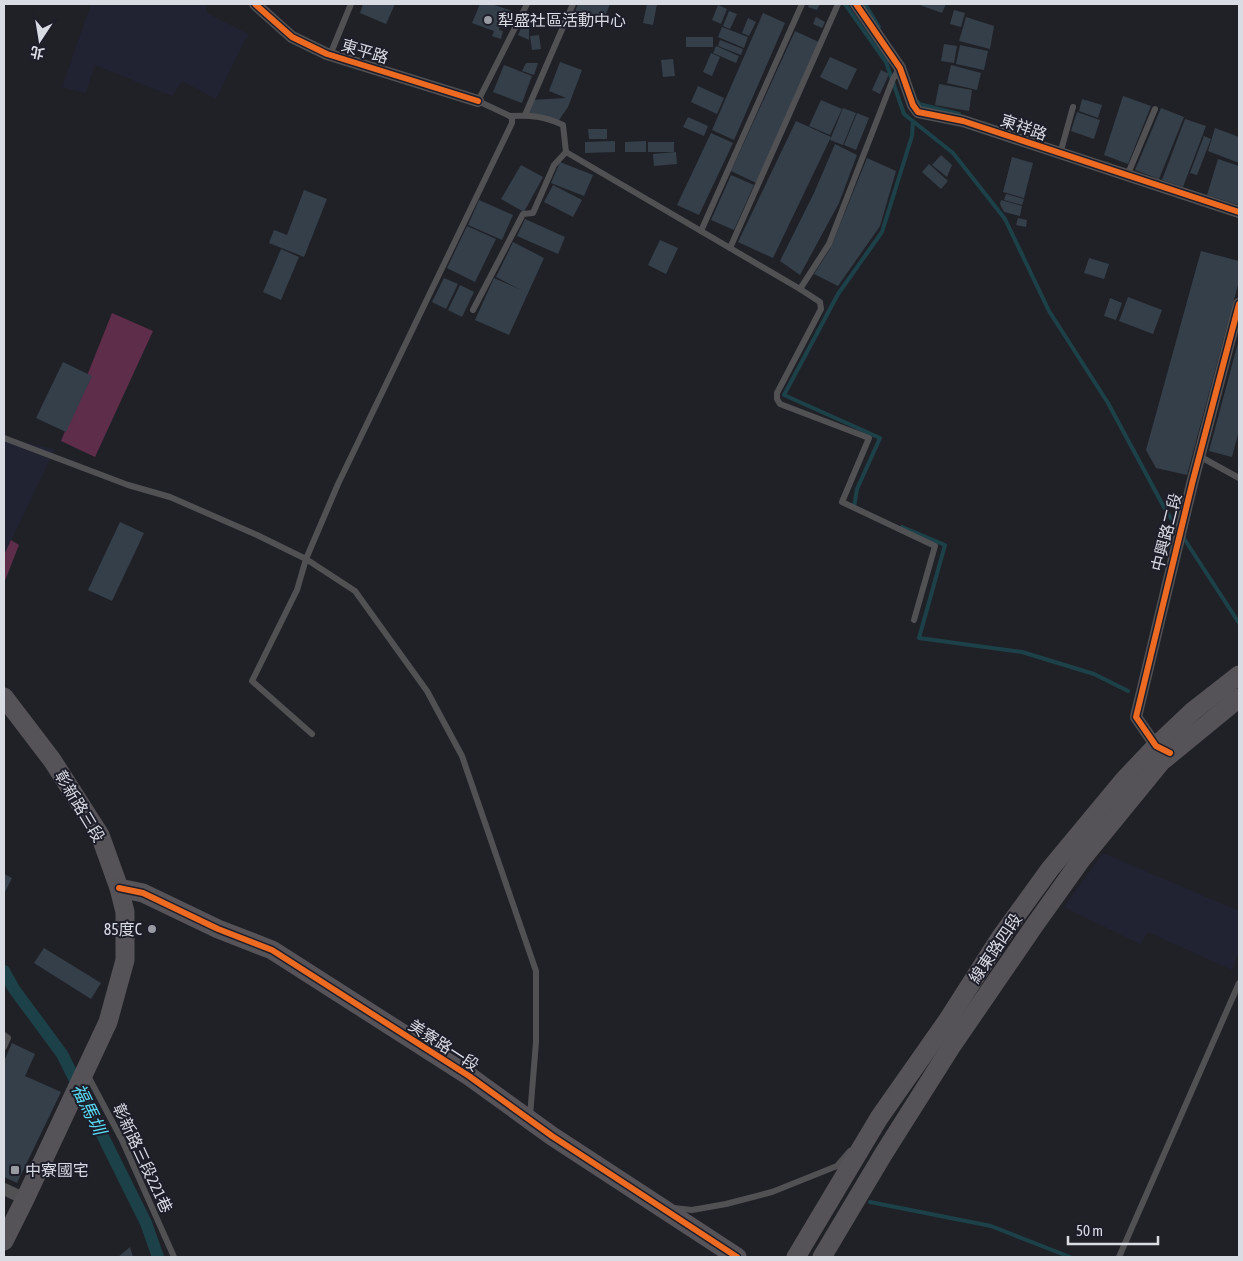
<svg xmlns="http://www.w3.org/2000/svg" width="1243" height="1261" viewBox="0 0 1243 1261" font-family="'Asap Condensed','Noto Sans TC',sans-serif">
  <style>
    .built { fill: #212333 }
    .green { fill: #5d2d4a }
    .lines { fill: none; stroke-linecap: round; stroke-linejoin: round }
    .stream { stroke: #1c4149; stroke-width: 4 }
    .canal { stroke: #1c4149; stroke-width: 12 }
    .building { fill: #343f4a }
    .lane { stroke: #515154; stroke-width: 6 }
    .street { stroke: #515154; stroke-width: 12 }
    .secondary { stroke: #555357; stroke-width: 19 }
    .cycleway-casing { stroke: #1d1e2a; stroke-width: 9 }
    .cycleway { stroke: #ed6a23; stroke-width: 6 }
    .poi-dot { fill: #999ba2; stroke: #1d1e2a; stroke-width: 2 }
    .labels { text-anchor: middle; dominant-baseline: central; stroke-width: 4; stroke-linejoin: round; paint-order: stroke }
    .poi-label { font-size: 16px; fill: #dadce4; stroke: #1d1e2a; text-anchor: start }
    .street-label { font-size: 16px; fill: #dadce4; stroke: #1d1e2a }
    .water-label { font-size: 18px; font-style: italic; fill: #59dbf4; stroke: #1d1e2a }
  </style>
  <rect width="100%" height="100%" fill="#202127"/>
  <g class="built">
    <path d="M91 4H207V13L248 34 216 99 182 81 172 96 95 65 86 93 62 87Z"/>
    <path d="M4 436 26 443 55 449 4 555Z"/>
    <path d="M1103 853 1239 911V951L1232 970 1148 932 1140 944 1064 907Z"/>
  </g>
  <g class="green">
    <path d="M112 313 153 331 95 457 61 441Z"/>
    <path d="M11 540 19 545 4 583V555Z"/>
  </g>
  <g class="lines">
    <g class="stream">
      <path d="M845 4 886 62 904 114 953 153 1005 219 1049 311 1108 403 1165 509 1178 529"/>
      <path d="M865 4 879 27"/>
      <path d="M918 102 919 104 959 114"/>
      <path d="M854 507 857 489 880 438 784 395 838 294 882 232 912 136 913 121"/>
      <path d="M902 527 945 545 919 638 1022 652 1094 674 1128 691"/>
      <path d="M1183 537 1239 623"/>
      <path d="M870 1202 991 1226 1070 1257"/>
    </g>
    <path class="canal" d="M4 971 14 989 62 1054 146 1223 158 1257"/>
  </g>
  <g class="building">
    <path d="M363 4H395L386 24 360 13Z"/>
    <path d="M480 4H491L512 11 509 18 504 16 501 22 499 30 503 31 501 39 492 36 494 31 472 23Z"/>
    <path d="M578 4H610L601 26 574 14Z"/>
    <path d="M647 4H657L653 25 643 23Z"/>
    <path d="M809 4H820L817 10 808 7Z"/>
    <path d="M917 4H946L942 13Z"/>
    <path d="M718 5 727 9 721 24 712 20Z"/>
    <path d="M954 10 965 13 961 27 950 24Z"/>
    <path d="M729 11 737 14 730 29 723 26Z"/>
    <path d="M763 13 785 23 734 140 712 130Z"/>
    <path d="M816 17 825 22 822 28 813 24Z"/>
    <path d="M966 17 994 26 990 49 959 41Z"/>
    <path d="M748 18 756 22 749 36 742 33Z"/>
    <path d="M522 26 529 29V40L518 35Z"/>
    <path d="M722 27 748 37 744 48 718 37Z"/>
    <path d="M795 31 821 43 756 183 731 171Z"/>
    <path d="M539 35 541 49 532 50 530 36Z"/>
    <rect x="686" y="37" width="27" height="10"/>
    <path d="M720 40 743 49 741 55 718 46Z"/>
    <path d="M944 44 957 46 954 63 941 61Z"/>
    <path d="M960 45 988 51 984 70 956 64Z"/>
    <path d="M716 46 739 56 736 63 713 53Z"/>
    <path d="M711 53 720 57 712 76 703 72Z"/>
    <path d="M830 57 857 69 847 90 820 77Z"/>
    <path d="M673 59 675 76 663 77 661 60Z"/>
    <path d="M560 62 582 70 568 107 559 120 527 115 531 100 566 98 549 91Z"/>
    <path d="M526 63H538L534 75 522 71Z"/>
    <path d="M504 65 532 76 522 103 493 92Z"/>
    <path d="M951 65 981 73 977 90 947 83Z"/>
    <path d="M881 70 889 74 880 94 872 90Z"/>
    <path d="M939 84 972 90 969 111 935 105Z"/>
    <path d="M698 86 724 98 717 114 691 102Z"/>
    <path d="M1123 96 1151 106 1128 164 1104 155Z"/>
    <path d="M1082 99 1102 105 1098 118 1079 111Z"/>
    <path d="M821 100 842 109 830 135 809 126Z"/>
    <path d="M843 108 856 113 843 145 830 140Z"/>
    <path d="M1161 108 1184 117 1159 179 1135 170Z"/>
    <path d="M1077 112 1100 120 1094 139 1071 131Z"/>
    <path d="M857 113 869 118 856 150 844 145Z"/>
    <path d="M688 117 708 126 704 136 683 127Z"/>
    <path d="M1185 119 1206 126 1183 187 1162 180Z"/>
    <path d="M796 121 831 137 773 258 738 242Z"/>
    <path d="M1215 128 1239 137V163L1208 151Z"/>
    <path d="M588 129H607V139H589Z"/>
    <path d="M711 133 733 143 699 215 677 205Z"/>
    <path d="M1204 136 1211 139 1197 175 1190 173Z"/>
    <path d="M615 141V152L585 153V142Z"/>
    <path d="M646 141V152H625V142Z"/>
    <rect x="648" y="142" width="26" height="10"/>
    <path d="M835 144 857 155 839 203 800 275 780 261 814 193Z"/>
    <path d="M676 152 677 164 654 166 653 154Z"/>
    <path d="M941 155 952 165 947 177 932 165Z"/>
    <path d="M1012 157 1033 163 1024 198 1003 192Z"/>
    <path d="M867 158 896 171 880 226 838 286 814 274 830 249Z"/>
    <path d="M1218 159 1239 166V205L1207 195Z"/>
    <path d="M560 162 593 175 584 196 551 183Z"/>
    <path d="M929 164 948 181 941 189 922 172Z"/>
    <path d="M521 165 543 177 524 212 501 199Z"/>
    <path d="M731 175 754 185 734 230 711 220Z"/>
    <path d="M553 185 582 200 573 217 544 202Z"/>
    <path d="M304 190 327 199 304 257 269 243 274 230 287 235Z"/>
    <path d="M1006 194 1024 199 1022 205 1004 200Z"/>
    <path d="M479 200 513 215 502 240 468 225Z"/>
    <path d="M1001 200 1022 206 1020 216 1004 212 1000 204Z"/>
    <path d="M1018 218 1027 220 1026 227 1016 225Z"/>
    <path d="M525 219 565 237 558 254 517 236Z"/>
    <path d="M467 226 496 239 475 282 447 268Z"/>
    <path d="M660 240 678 248 666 274 648 265Z"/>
    <path d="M513 242 544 258 509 335 475 320 494 278 521 290 496 277Z"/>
    <path d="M281 249 299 257 281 300 263 292Z"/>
    <path d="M1201 251 1239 261V281L1187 475 1156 468 1146 450Z"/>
    <path d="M1089 258 1109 264 1104 279 1084 273Z"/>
    <path d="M444 278 458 284 446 309 432 302Z"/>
    <path d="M460 285 474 292 462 317 448 310Z"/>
    <path d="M1128 297 1162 310 1153 334 1119 321Z"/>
    <path d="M1110 298 1122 303 1116 320 1104 316Z"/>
    <path d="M1239 339V430L1232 457 1209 451Z"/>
    <path d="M63 362 92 376 66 432 36 418Z"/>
    <path d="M120 522 144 533 112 601 88 590Z"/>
    <path d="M4 874 12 878 4 894Z"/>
    <path d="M44 948 101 983 91 999 34 963Z"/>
    <path d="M12 1043 35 1054 25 1076 61 1092 17 1183 4 1177V1061Z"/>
    <path d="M130 1247 133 1257H118Z"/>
  </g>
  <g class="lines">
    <g class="lane">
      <path d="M330 55 351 4"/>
      <path d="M525 115 573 4"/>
      <path d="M510 116C531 115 544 116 563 125L566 152 800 289 820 302 821 309 777 393V399L780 404 869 438 842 502 935 546 914 620"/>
      <path d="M1060 154 1073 107"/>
      <path d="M1127 176 1155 109"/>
      <path d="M701 231 802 4"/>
      <path d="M730 248 838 4"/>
      <path d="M800 289 829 244 893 79 899 69"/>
      <path d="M473 310 523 214 533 213 554 165 566 152"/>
      <path d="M4 438 128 485 170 497 257 535 306 559 355 591 427 691 462 756 536 971V1042L530 1116"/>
      <path d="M1199 456 1239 478"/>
      <path d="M312 734 252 681 297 590 306 559 338 484 512 123V118L510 116 478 101 527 4"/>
      <path d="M4 1035 8 1038 4 1047"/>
      <path d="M87 1074 122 1140 174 1257"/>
      <path d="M674 1208 692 1210 726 1204 772 1192 837 1166 850 1151"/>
      <path d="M1119 1257 1239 983"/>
    </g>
    <g class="street">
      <path d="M255 4 292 37 327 54 478 101"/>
      <path d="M856 4 900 68 913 105 918 112 963 121 1239 212"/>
      <path d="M1162 749 1156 746 1136 717 1192 484 1239 304"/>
      <path d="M4 1189 25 1199"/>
    </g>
    <g class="secondary">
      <path d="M4 697 52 760 100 835 119 888 125 912V960L108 1022 25 1199 4 1241"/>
      <path d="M119 888 143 893 218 929 272 950 469 1076 552 1136 737 1257"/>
      <path d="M796 1257 879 1118 947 1021 1000 938 1050 869 1123 781 1156 746 1193 711 1239 675"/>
      <path d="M822 1257 884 1153 951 1047 1034 926 1081 860 1161 762 1239 698"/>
    </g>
    <g class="cycleway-casing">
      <g id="cycleway">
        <path d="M255 4 292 37 327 54 478 101"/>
        <path d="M856 4 900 68 913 105 918 112 963 121 1239 212"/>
        <path d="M1170 753 1156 746 1136 717 1192 484 1239 304"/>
        <path d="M119 888 143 893 218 929 272 950 469 1076 552 1136 737 1257"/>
      </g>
    </g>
    <use href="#cycleway" class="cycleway"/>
  </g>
  <g class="poi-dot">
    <circle cx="488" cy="20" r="5"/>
    <circle cx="152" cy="929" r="5"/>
    <rect x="10" y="1165" width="10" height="10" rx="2.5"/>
  </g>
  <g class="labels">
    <g class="poi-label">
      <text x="498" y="20">犁盛社區活動中心</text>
      <text x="142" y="929" text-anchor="end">85度C</text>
      <text x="25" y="1170">中寮國宅</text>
    </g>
    <g class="street-label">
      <text transform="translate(365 51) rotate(17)">東平路</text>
      <text transform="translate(1024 127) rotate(19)">東祥路</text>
      <text transform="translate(1166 532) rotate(-76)">中興路二段</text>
      <text transform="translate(80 806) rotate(59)">彰新路三段</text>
      <text transform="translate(995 948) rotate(-56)">線東路四段</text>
      <text transform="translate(444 1045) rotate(33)">美寮路一段</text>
      <text transform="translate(143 1158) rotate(65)">彰新路三段221巷</text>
    </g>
    <g class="water-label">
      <text transform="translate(89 1109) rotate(64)">福馬圳</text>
    </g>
  </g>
  <rect width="1243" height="1261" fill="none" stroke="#dadce4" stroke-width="10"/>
  <g transform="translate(40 40) rotate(192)" stroke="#1d1e2a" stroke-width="4" paint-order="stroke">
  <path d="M0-4L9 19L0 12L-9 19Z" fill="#dadce4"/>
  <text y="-8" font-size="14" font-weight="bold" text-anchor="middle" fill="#dadce4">北</text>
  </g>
  <path d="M1068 1236v8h90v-8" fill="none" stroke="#dadce4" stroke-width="2.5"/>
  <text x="1076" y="1236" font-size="15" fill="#dadce4" stroke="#1d1e2a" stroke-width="4" paint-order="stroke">50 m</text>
</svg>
